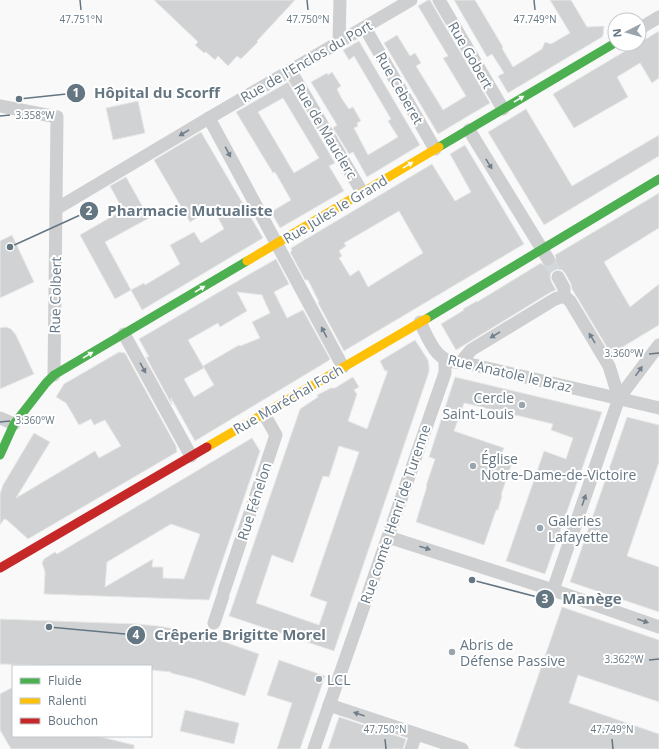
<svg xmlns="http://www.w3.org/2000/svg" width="659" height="749" viewBox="0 0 659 749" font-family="'Open Sans',sans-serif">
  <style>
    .building { fill: #d0d2d3; stroke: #e8e8e8; fill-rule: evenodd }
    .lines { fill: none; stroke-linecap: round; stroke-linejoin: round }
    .street-tunnel { stroke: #d4d8dc; stroke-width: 13; stroke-dasharray: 13 6; stroke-linecap: butt }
    .street { stroke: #cecfd0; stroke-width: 13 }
    .fast { stroke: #4caf50; stroke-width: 9 }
    .slow { stroke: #ffc107; stroke-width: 9 }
    .jam { stroke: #c62828; stroke-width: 9 }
    .oneway { fill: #f6fbf6 }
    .oneway2 { fill: #707f8b }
    .ticks { fill: none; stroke: #657683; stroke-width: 1.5 }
    .poi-dot { fill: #99a4ac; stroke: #fff; stroke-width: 1.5 }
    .labels { text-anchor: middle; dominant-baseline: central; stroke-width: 4; stroke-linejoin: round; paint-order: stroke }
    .street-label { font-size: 14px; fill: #657683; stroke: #fff }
    .poi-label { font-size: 14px; fill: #657683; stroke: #fff; text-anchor: start }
    .ticks-label { font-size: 10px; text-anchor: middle; fill: #657683; stroke: #fff; stroke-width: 4; stroke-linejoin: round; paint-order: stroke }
    .leader { fill: none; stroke: #657683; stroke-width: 1.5 }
    .callout-dot { fill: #657683; stroke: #fff; stroke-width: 1.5 }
    .mark-label { font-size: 12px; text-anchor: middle; font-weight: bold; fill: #fff }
    .callout-label { font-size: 15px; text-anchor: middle; font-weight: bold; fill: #657683; stroke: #fff; stroke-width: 4; stroke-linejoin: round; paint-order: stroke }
  </style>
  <rect width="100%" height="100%" fill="#f9f9f9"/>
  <g class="building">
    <path d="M154 0H295L257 41 258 42 241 59 237 56 228 66 218 56 215 60 206 52 204 53 195 45 198 42Z"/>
    <path d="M428 0H430L490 103 438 134 384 43 397 35 410 56 415 53 421 63 416 66 443 110 466 96 443 58 448 56 418 6Z"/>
    <path d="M454 0H475L503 47 502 48 513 67 542 49 545 42 551 44 570 33 550 0H571L587 27 604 26 603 35 602 37 508 93 498 76 504 73 492 54 487 57Z"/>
    <path d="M659 31V78L652 83 640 63 617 77 628 97 574 128 553 94 637 44H639V43Z"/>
    <path d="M359 41 420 145 367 177 353 152 349 154 333 128 337 125 311 82 327 73 328 75 332 72 341 86 337 89 342 99 349 109 353 107 361 121 357 123 358 126 354 128 368 155 398 137 388 121 391 119 354 56 349 60 343 50Z"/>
    <path d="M288 82 335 163 329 166 344 191 280 228 271 212 291 200 275 172 273 173 236 112ZM283 98 319 158 294 173 258 112Z"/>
    <path d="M138 101 145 133 113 140 106 108Z"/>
    <path d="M526 109 572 186 659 135V156L544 225 488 132Z"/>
    <path d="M201 132 263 238 142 310 131 290 144 283 145 285 180 264 170 245 194 232 201 243 224 229 213 208 190 222 154 160Z"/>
    <path d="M465 145 524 244 344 351 318 303 319 302 308 280H305L290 252 292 251 291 248 432 164 455 201 471 192 450 154ZM399 211 423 253 368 287 359 270 350 276 339 258 342 256 339 251 346 246 344 243Z"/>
    <path d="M126 177 149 218 105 242 131 290 115 299 80 235 123 210 110 186Z"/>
    <path d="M659 193V228L604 262 630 307 659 284V325L611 354 572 289 571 284 565 273 562 270 558 269 554 270 551 273 550 276 551 281 556 290 551 292 456 350 441 324 464 310 463 309 477 301V302L541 263 545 266 549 267 552 266 555 262 556 259 555 255Z"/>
    <path d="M12 235 34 282 0 298V241Z"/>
    <path d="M276 259 289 284 274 292 287 318 303 310 330 359 328 361 195 441 171 398 172 405 146 357H149L139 339 248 275ZM237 292 262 295 270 313 252 322 260 338 240 346 239 345 203 366 214 385 194 397 184 379 204 368 188 340 218 323 220 327 247 311Z"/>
    <path d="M6 327 11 329 16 335 34 374 0 389V328Z"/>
    <path d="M415 340 428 360 429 366V372L334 651 229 616 300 409 318 397 317 395 331 388H335L353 377 359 387 354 390 357 394 348 421 367 429 387 373V370L385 371 380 361ZM339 446 359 452 310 596 327 602 319 625 256 603 272 555 293 563 323 476 329 477Z"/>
    <path d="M119 352 125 353 176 446 177 452 28 539 7 520 4 519 0 525V494L3 485 34 433 50 442 16 498 95 451 99 458 121 446 105 420 94 425 91 419 79 425 66 403 56 397 64 384Z"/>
    <path d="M455 377 602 412 545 574 506 561 544 451 566 459 573 438 551 430 553 424 464 403 454 431 504 448 501 455 513 460 501 495 502 496 498 510H496L484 545 416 522 427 486H426L435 459 429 457Z"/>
    <path d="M627 417 659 425V462L627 556 659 567V612L570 582Z"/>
    <path d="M252 438 260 451 209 600 44 594 45 572 42 563 44 559 55 552 57 554ZM171 524 200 534 184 579 163 578V567H152L153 559 105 587 107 562Z"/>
    <path d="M562 607 659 640V702L578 675 569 703 659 734V749H522L514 746Z"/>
    <path d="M0 619 136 624 158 626 202 634 259 654 245 696 195 679 171 673V672L151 670V666H70L0 664Z"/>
    <path d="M279 660 325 676 300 749H277L292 703 267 695Z"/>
    <path d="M13 687V736H97L134 745V749H11L0 730V694Z"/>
    <path d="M185 710 239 723 234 744 180 731Z"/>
    <path d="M339 717 406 739 403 749H328Z"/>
  </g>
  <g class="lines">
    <path class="street-tunnel" d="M548 259 558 277"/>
    <g class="street">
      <path d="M439 0 503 109"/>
      <path d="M365 28 435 149"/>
      <path d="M639 29 659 17"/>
      <path d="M339 42 340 0"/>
      <path d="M290 70 362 192"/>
      <path d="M0 106 57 117 54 375"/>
      <path d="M209 118 343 367"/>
      <path d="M469 130 548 259"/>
      <path d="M56 209 209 118 411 0"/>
      <path d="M558 277 564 288V296"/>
      <path d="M420 322C429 340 437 365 461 362L659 408"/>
      <path d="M124 334 191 456"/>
      <path d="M461 362 471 350 555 299 564 296 570 301 609 366 619 398"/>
      <path d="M0 418 14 424"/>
      <path d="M388 537 553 590 659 627"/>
      <path d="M553 590 619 398 659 345"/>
      <path d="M224 591 276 435 264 414"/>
      <path d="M214 623 223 596"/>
      <path d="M329 705 462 749"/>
      <path d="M314 749 445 373V360"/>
      <path d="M411 749 416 734"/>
    </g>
    <g class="fast">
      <path d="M439 147 615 43"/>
      <path d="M426 319 659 179"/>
      <path d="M0 455 14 424 46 383 54 375 247 261"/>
    </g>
    <g class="slow">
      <path d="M247 261 439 147"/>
      <path d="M207 447 426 319"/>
    </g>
    <path class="jam" d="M0 568 207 447"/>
  </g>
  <defs><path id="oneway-solid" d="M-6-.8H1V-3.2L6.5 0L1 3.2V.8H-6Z"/></defs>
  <g class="oneway">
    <use href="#oneway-solid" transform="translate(519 99) rotate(-31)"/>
    <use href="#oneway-solid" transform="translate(408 165) rotate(-31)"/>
    <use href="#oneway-solid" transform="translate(200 289) rotate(-31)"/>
    <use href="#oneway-solid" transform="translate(88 355) rotate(-31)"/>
  </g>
  <g class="oneway2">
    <use href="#oneway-solid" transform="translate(184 133) rotate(149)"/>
    <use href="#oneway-solid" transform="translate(228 152) rotate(62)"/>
    <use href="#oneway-solid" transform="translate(489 164) rotate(58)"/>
    <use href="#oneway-solid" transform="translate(324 332) rotate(-118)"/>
    <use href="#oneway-solid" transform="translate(495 335) rotate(149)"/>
    <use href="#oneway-solid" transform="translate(592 338) rotate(-121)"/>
    <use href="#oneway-solid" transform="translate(143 368) rotate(61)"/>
    <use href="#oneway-solid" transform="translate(639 371) rotate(-54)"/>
    <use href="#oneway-solid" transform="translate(584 500) rotate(-71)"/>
    <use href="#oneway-solid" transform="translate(425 548) rotate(18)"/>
    <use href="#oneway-solid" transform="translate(643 621) rotate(19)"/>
    <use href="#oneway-solid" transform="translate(359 714) rotate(-161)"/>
  </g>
  <path class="ticks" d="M80 0 81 10M307 0 308 10M534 0 535 10M0 116 10 115M649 354 659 353M0 422 10 421M649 660 659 659M385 739 386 749M612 739 613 749"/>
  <g class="poi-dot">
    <circle cx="522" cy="405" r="4"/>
    <circle cx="473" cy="466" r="4"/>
    <circle cx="540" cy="528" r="4"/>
    <circle cx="452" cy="652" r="4"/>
    <circle cx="319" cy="679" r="4"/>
  </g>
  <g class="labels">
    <g class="street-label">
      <text transform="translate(471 55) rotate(60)">Rue Gobert</text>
      <text transform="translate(306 61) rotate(-30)">Rue de l'Enclos du Port</text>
      <text transform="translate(400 88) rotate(60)">Rue Ceberet</text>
      <text transform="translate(326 131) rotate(59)">Rue de Mauclerc</text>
      <text transform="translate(335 209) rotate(-31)">Rue Jules le Grand</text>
      <text transform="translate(55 295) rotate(-89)">Rue Colbert</text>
      <text transform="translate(510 373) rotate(13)">Rue Anatole le Braz</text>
      <text transform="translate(288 399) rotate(-30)">Rue Maréchal Foch</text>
      <text transform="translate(254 501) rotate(-72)">Rue Fénelon</text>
      <text transform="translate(395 514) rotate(-71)">Rue comte Henri de Turenne</text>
    </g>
    <g class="poi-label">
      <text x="514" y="397" text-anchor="end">Cercle<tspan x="514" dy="16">Saint-Louis</tspan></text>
      <text x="481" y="458">Église<tspan x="481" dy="16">Notre-Dame-de-Victoire</tspan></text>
      <text x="548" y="520">Galeries<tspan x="548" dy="16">Lafayette</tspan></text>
      <text x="460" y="644">Abris de<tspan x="460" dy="16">Défense Passive</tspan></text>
      <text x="327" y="679">LCL</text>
    </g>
  </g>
  <g class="ticks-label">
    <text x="81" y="23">47.751°N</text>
    <text x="308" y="23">47.750°N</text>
    <text x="535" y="23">47.749°N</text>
    <text x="35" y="119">3.358°W</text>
    <text x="624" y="357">3.360°W</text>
    <text x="35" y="424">3.360°W</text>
    <text x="624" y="663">3.362°W</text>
    <text x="385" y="733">47.750°N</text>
    <text x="612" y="733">47.749°N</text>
  </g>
  <path class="leader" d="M19 99L76 93M10 247L89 211M472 580L545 599M49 627L136 635"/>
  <g class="callout-dot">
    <circle cx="19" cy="99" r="4"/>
    <circle cx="10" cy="247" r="4"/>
    <circle cx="472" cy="580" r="4"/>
    <circle cx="49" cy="627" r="4"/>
    <circle cx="76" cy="93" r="10"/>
    <circle cx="89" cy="211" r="10"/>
    <circle cx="545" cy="599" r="10"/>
    <circle cx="136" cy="635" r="10"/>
  </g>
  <g class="mark-label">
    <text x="76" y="97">1</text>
    <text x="89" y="215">2</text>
    <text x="545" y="603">3</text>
    <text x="136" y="639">4</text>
  </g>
  <g class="callout-label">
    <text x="157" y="98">Hôpital du Scorff</text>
    <text x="190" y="216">Pharmacie Mutualiste</text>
    <text x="592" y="604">Manège</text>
    <text x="240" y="640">Crêperie Brigitte Morel</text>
  </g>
  <rect x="12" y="665" width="140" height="72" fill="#ffffff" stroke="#c1c8cd"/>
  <rect x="20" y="678" width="20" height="6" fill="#4caf50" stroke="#c1c8cd"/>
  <text x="48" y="685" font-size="12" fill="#657683">Fluide</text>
  <rect x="20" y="698" width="20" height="6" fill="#ffc107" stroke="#c1c8cd"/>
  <text x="48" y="705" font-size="12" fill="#657683">Ralenti</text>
  <rect x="20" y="718" width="20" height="6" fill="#c62828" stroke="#c1c8cd"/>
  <text x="48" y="725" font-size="12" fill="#657683">Bouchon</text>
  <g transform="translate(627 32) rotate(264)"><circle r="19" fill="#ffffff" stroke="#c1c8cd"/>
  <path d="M0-3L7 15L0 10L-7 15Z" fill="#99a4ac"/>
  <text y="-6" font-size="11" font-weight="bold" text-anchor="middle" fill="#657683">N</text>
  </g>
</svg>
